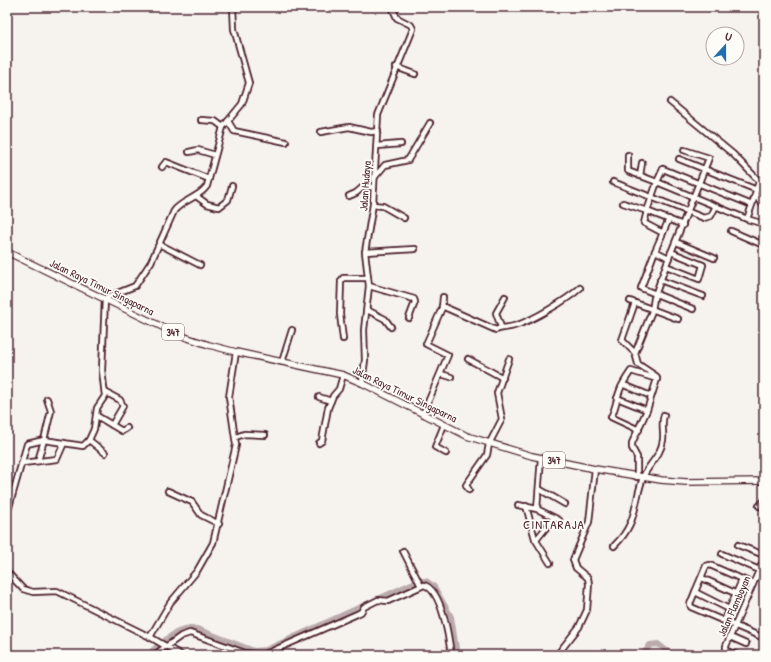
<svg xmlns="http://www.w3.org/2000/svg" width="771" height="662" viewBox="0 0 771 662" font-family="'Patrick Hand',sans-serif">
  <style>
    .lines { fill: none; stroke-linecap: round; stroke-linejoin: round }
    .river { stroke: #bbabac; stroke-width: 6 }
    .minor-casing { stroke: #4a1f2b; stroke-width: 8 }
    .major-casing { stroke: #4a1f2b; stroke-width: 8 }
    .minor { stroke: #fdfcf7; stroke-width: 4.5 }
    .major { stroke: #fdfcf7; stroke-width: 5.5 }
    .labels { text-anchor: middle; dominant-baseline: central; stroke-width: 3.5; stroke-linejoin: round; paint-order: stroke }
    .shield { fill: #fdfcf7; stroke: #806168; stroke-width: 1 }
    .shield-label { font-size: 10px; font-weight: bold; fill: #4a1f2b }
    .street-label { font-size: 11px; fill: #4a1f2b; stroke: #fdfcf7 }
    .quarter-label { font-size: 13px; letter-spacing: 1px; fill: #4a1f2b; stroke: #fdfcf7 }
  </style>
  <rect width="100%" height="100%" fill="#f6f3ef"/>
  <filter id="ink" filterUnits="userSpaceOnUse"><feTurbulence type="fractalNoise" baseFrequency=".025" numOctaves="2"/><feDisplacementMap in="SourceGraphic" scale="8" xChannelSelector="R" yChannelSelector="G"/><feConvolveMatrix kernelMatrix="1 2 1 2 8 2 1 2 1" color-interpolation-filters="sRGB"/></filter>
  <g filter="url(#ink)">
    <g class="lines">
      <g class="river">
        <path d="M150 655 152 651C166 640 178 627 197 629L254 651 266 650 418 581H426L434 587 451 617 457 655"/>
        <path d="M643 655 650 645 658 644 672 655"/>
      </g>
      <g class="minor-casing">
        <g id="minor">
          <path d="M396 67 415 74"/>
          <path d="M670 102 733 154 759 181 752 205 663 169 657 182 747 219 752 205"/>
          <path d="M201 120 215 121 223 127"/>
          <path d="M228 121 234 131 286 142"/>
          <path d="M321 132 349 127 371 132 378 131"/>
          <path d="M377 146 401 144"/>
          <path d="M189 152 198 150 215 155"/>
          <path d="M679 159 757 190"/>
          <path d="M162 167 166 162 209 179"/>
          <path d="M640 176 642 163"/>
          <path d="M374 178 385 165 408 160 430 123"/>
          <path d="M613 182 704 218 711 216 716 206"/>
          <path d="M196 196 207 204 219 207 228 200 232 186"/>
          <path d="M349 196 356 193 363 187H374"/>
          <path d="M756 196 764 206"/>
          <path d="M623 203 647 211 657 182 628 171V155"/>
          <path d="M373 205 383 206 404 218"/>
          <path d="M669 219 655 251 669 258"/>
          <path d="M747 219 764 224"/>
          <path d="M731 231 761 244 764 241"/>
          <path d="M663 233 644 223 647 211 683 225"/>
          <path d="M676 242 714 258"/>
          <path d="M159 244 200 265"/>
          <path d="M655 251 641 288 693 309"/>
          <path d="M365 252 415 249"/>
          <path d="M666 266 699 279 703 265 671 252"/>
          <path d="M660 280 703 296"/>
          <path d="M369 286 414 299 415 302 409 318"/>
          <path d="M630 301 678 319"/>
          <path d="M442 306 496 330C502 327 508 328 514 326 532 321 567 300 580 288"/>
          <path d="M367 310 385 319 391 327"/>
          <path d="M501 327 496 313 505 297"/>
          <path d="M343 339 340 314 341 281 343 278H368"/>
          <path d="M635 353 622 340 635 303"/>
          <path d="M468 359 503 378"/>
          <path d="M282 362 292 330"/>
          <path d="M441 374 451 377"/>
          <path d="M362 383 365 360 364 330 369 286 365 252 373 204 378 115 413 29 411 25 397 18 392 7"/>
          <path d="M624 385 651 396"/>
          <path d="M105 392 120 400 123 406 112 425"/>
          <path d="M319 397 331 401"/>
          <path d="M617 398 647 410"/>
          <path d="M423 414 448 355 426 344 442 308 443 297"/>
          <path d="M97 416 122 431 127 428"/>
          <path d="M444 425 435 447 446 453"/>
          <path d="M639 430 611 417C616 408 616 400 620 390 622 384 627 377 631 371L657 379"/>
          <path d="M236 437 244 434 265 435"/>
          <path d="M89 440 105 453"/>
          <path d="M319 443 322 441 328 408 333 396 339 389 343 375"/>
          <path d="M541 458 537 509 559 520"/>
          <path d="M38 461 44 440 83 446 89 440 94 429 97 408 105 396 102 370 105 298 135 286 151 262 174 211C182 200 199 198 207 186L223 127 242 104 249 83 234 29 233 7"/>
          <path d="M23 463 57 459 64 443"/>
          <path d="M637 477V457L632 448V443L647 410 657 379 656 376 638 364 635 353 652 311 654 298 668 260 709 158 684 150"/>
          <path d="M539 489 565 504"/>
          <path d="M469 490 466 485 487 455 489 444 502 419 497 393 509 359"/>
          <path d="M168 491 192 502 201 515 219 524"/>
          <path d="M518 505 537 509"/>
          <path d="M526 506 535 539 550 563"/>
          <path d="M759 506 764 501"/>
          <path d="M7 514 27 444 44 440 51 411 47 399"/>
          <path d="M536 540 554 518"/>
          <path d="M738 545 764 555"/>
          <path d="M614 546C639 522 633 502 644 475 650 463 661 455 663 440 664 432 661 423 664 415"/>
          <path d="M403 551 421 586"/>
          <path d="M722 554 764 572"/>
          <path d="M7 572 23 589 33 592 57 591 150 637"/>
          <path d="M702 578 737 594"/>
          <path d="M695 592 690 604 691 607 764 638"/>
          <path d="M729 609 695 592 706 566 710 565 753 584"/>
          <path d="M724 621 742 580"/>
          <path d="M730 637 746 644"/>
          <path d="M154 655 181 636 190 633 245 653 261 655 270 652 357 614 361 612 364 607 378 600 388 601 424 585C442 590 449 639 451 655"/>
          <path d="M181 655 150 637 170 603 197 571 213 543 236 445 229 397 236 352"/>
          <path d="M557 655 579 627 587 610 589 584 588 578 576 568 573 560 589 522 595 469"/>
          <path d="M737 655 726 650V646L764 559"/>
        </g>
      </g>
      <g class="major-casing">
        <path id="major" d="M7 252 179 335 209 345 236 352 343 375 362 383 467 436 532 456 595 469 661 480 686 482 764 481"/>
      </g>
      <use href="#minor" class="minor"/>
      <use href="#major" class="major"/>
    </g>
  </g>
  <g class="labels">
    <g class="shield">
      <rect x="162" y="324" width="22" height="16" rx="3"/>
      <rect x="543" y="452" width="22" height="16" rx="3"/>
    </g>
    <g class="shield-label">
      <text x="173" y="332">347</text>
      <text x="554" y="460">347</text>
    </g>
    <g class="street-label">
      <text transform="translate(365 186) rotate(-86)">Jalan Hudaya</text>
      <text transform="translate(102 287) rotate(26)">Jalan Raya Timur Singaparna</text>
      <text transform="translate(405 394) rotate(26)">Jalan Raya Timur Singaparna</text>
      <text transform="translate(734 606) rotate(-66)">Jalan Flamboyan</text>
    </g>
    <g class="quarter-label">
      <text x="554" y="524">CINTARAJA</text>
    </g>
  </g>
  <rect width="771" height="662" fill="none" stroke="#fdfcf7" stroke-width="24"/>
  <rect x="12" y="12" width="747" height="638" fill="none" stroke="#4a1f2b" stroke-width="1.5" filter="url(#ink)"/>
  <g transform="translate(725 46) rotate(21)"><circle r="19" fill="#fdfcf7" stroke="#b5a4a5"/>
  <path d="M0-3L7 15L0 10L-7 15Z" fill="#1f6fb2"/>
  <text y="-6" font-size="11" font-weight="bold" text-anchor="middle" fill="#4a1f2b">U</text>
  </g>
</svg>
